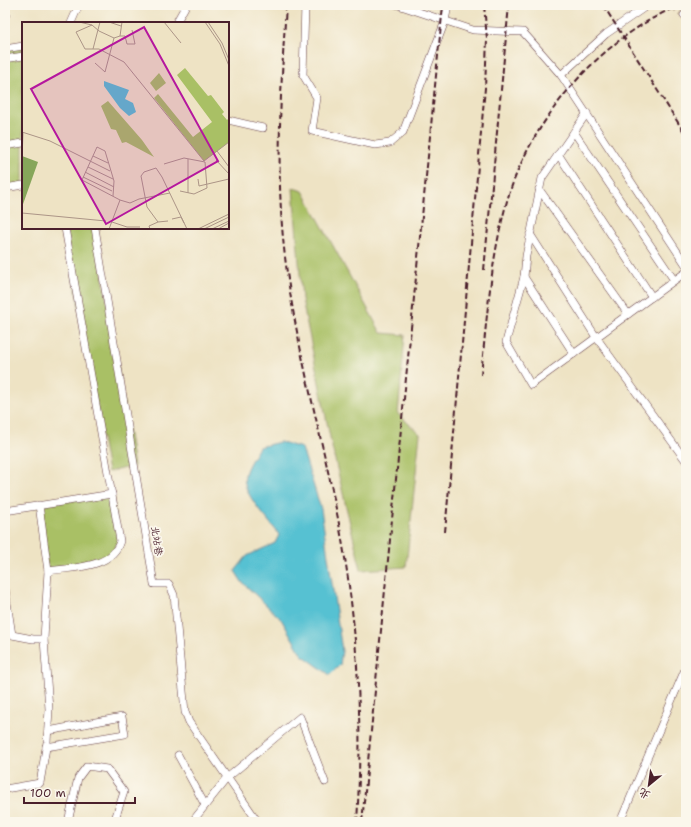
<svg xmlns="http://www.w3.org/2000/svg" width="691" height="827" viewBox="0 0 691 827" font-family="'Shantell Sans','LXGW WenKai TC',sans-serif">
  <style>
    .green { fill: #a9c065; stroke: #7a7048 }
    .water { fill: #57c1d2; stroke: #50707e }
    .lines { fill: none; stroke-linecap: round; stroke-linejoin: round }
    .minor-tunnel { stroke: #cdbca5; stroke-width: 7; stroke-dasharray: 7 3.5; stroke-linecap: butt }
    .minor-casing { stroke: #633c42; stroke-width: 8 }
    .minor { stroke: #fff; stroke-width: 7 }
    .rail { stroke: #4a1f2b; stroke-width: 2; stroke-dasharray: 6 3; stroke-linecap: butt }
    .labels { text-anchor: middle; dominant-baseline: central; stroke-width: 3.5; stroke-linejoin: round; paint-order: stroke }
    .street-label { font-size: 10px; fill: #4a1f2b; stroke: #fbf7ec }
    .inset-road { fill: none; stroke: #ac9587; stroke-width: 1 }
    .view { fill: #b5179e; fill-opacity: 0.15; stroke: #b5179e; stroke-width: 2 }
    .inset-edge { fill: none; stroke: #4a1f2b; stroke-width: 2 }
  </style>
  <rect width="100%" height="100%" fill="#fbf7ec"/>
  <filter id="ink" filterUnits="userSpaceOnUse"><feTurbulence type="fractalNoise" baseFrequency=".025" numOctaves="2"/><feDisplacementMap in="SourceGraphic" scale="8" xChannelSelector="R" yChannelSelector="G"/><feConvolveMatrix kernelMatrix="1 2 1 2 8 2 1 2 1" color-interpolation-filters="sRGB"/></filter>
  <filter id="wash" filterUnits="userSpaceOnUse"><feTurbulence type="fractalNoise" baseFrequency=".012" numOctaves="4" result="noise"/><feDisplacementMap in="SourceGraphic" scale="16" xChannelSelector="R" yChannelSelector="G"/><feGaussianBlur stdDeviation="0.9" result="paint"/><feColorMatrix in="noise" values="0 0 0 0 0 0 0 0 0 0 0 0 0 0 0 0 0 1.4 0 .05"/><feComposite in="paint" operator="in"/></filter>
  <g filter="url(#wash)">
    <rect width="100%" height="100%" fill="#eee3c4"/>
    <g class="green">
      <path d="M23 46V185L5 188V49Z"/>
      <path d="M293 188 303 191 381 333 405 335 398 414 420 434 406 567 361 570 332 447 302 299Z"/>
      <path d="M65 228H95L134 466 108 472Z"/>
      <path d="M112 494 120 540 106 560 48 571 39 505Z"/>
    </g>
    <path class="water" d="M280 442 302 448 321 509 342 651 340 665 330 675 302 655 281 619 242 582 235 571 247 556 275 543 279 535C270 520 240 493 245 475 247 465 255 455 259 447Z"/>
  </g>
  <g filter="url(#ink)">
    <g class="lines">
      <path class="minor-tunnel" d="M672 5 684 15"/>
      <g class="minor-casing">
        <g id="minor">
          <path d="M305 5 303 75 317 98 312 131 375 145 390 143 403 132 445 21 448 5"/>
          <path d="M398 5 473 30 523 32 561 75 606 34 648 5"/>
          <path d="M5 7 6 14"/>
          <path d="M684 15 686 17"/>
          <path d="M71 23 79 5"/>
          <path d="M176 23 186 5"/>
          <path d="M5 49 23 46"/>
          <path d="M5 59 23 56"/>
          <path d="M561 75 686 265"/>
          <path d="M587 113 542 178 526 256 524 277 506 342 531 385 686 272"/>
          <path d="M228 120 263 128"/>
          <path d="M574 132 674 280"/>
          <path d="M5 146 23 143"/>
          <path d="M558 154 652 297"/>
          <path d="M5 188 23 185"/>
          <path d="M539 189 628 314"/>
          <path d="M95 228 154 584H169L174 595 185 712 189 722 258 822"/>
          <path d="M530 234 596 337 686 461"/>
          <path d="M524 277 574 354"/>
          <path d="M39 505 48 571"/>
          <path d="M5 511 112 494"/>
          <path d="M5 589 12 635 33 639H44"/>
          <path d="M46 747 125 734 122 717 48 731"/>
          <path d="M178 755 205 805"/>
          <path d="M5 789 40 783 47 742 49 709 44 639 48 571C72 567 112 569 120 541L65 228"/>
          <path d="M68 822 78 778 87 766 107 769 124 792 114 822"/>
          <path d="M192 822 227 778 300 717 325 782"/>
          <path d="M620 822 686 667"/>
        </g>
      </g>
      <use href="#minor" class="minor"/>
      <g class="rail">
        <path d="M286 5C281 89 275 173 285 257 296 349 323 439 340 529 358 627 363 723 357 822"/>
        <path d="M603 5 686 135"/>
        <path d="M484 270 509 5"/>
        <path d="M481 375C487 316 491 258 507 201 530 120 603 35 681 5"/>
        <path d="M445 532 485 88 487 39 484 5"/>
        <path d="M362 822 443 5"/>
      </g>
    </g>
  </g>
  <g class="labels">
    <g class="street-label">
      <text transform="translate(157 541) rotate(81)">北站巷</text>
    </g>
  </g>
  <g transform="translate(22 22)">
    <rect width="207" height="207" fill="#eee3c4"/>
    <path d="M163 46 186 74 189 73 202 90 200 92 205 98 207 96V120L182 139 132 76 136 72 171 115 190 100 155 53ZM137 51 144 61 134 69 128 61ZM86 79 120 118 132 135 104 120 100 121 94 108 89 107 79 84Z" fill="#a9c065"/>
    <path d="M0 134 16 140 0 185Z" fill="#86a65a"/>
    <path d="M82 59 107 68 103 77 111 81 114 90 107 94 98 86 82 64Z" fill="#57c1d2"/>
    <path class="inset-road" d="M57 0 70 3 54 10 63 27H77L102 40 182 139 207 120M87 0 99 4M142 0 159 21M183 0 198 22 207 44M186 0 200 21 207 38M70 3 77 9 92 16 83 50 73 41M98 14H103L105 22H113L110 8M92 16 98 14 100 0M71 27 78 0M0 110 28 119 88 149M195 129 207 145M71 134 86 141M0 138 1 110M194 138 207 152M142 142 162 136 183 140 185 166 172 172 158 169M66 145 91 157M63 150 92 165M61 155 90 169M176 157 177 164 207 157M166 171V137M91 174 92 159 83 129 75 125 60 158 98 178M0 191 84 199M150 197 159 195 162 201M146 199 136 200 125 185 119 154 122 150 134 146 140 155 165 207M90 200 105 205H118M87 207 98 178 108 181 117 177 148 171M128 207 127 204 136 200M176 207 207 192M182 207 207 195M190 207 207 199M196 207 207 201"/>
    <path class="view" d="M122 5 196 139 84 202 9 67Z"/>
    <rect width="207" height="207" class="inset-edge"/>
  </g>
  <rect width="691" height="827" fill="none" stroke="#fbf7ec" stroke-width="20"/>
  <g transform="translate(649 785) rotate(209)" stroke="#fbf7ec" stroke-width="3" paint-order="stroke">
  <path d="M0-3L7 15L0 10L-7 15Z" fill="#4a1f2b"/>
  <text y="-6" font-size="11" font-weight="bold" text-anchor="middle" fill="#4a1f2b">北</text>
  </g>
  <path d="M24 797v6h111v-6" fill="none" stroke="#4a1f2b" stroke-width="2"/>
  <text x="30" y="797" font-size="12" fill="#4a1f2b" stroke="#fbf7ec" stroke-width="3" paint-order="stroke">100 m</text>
</svg>
